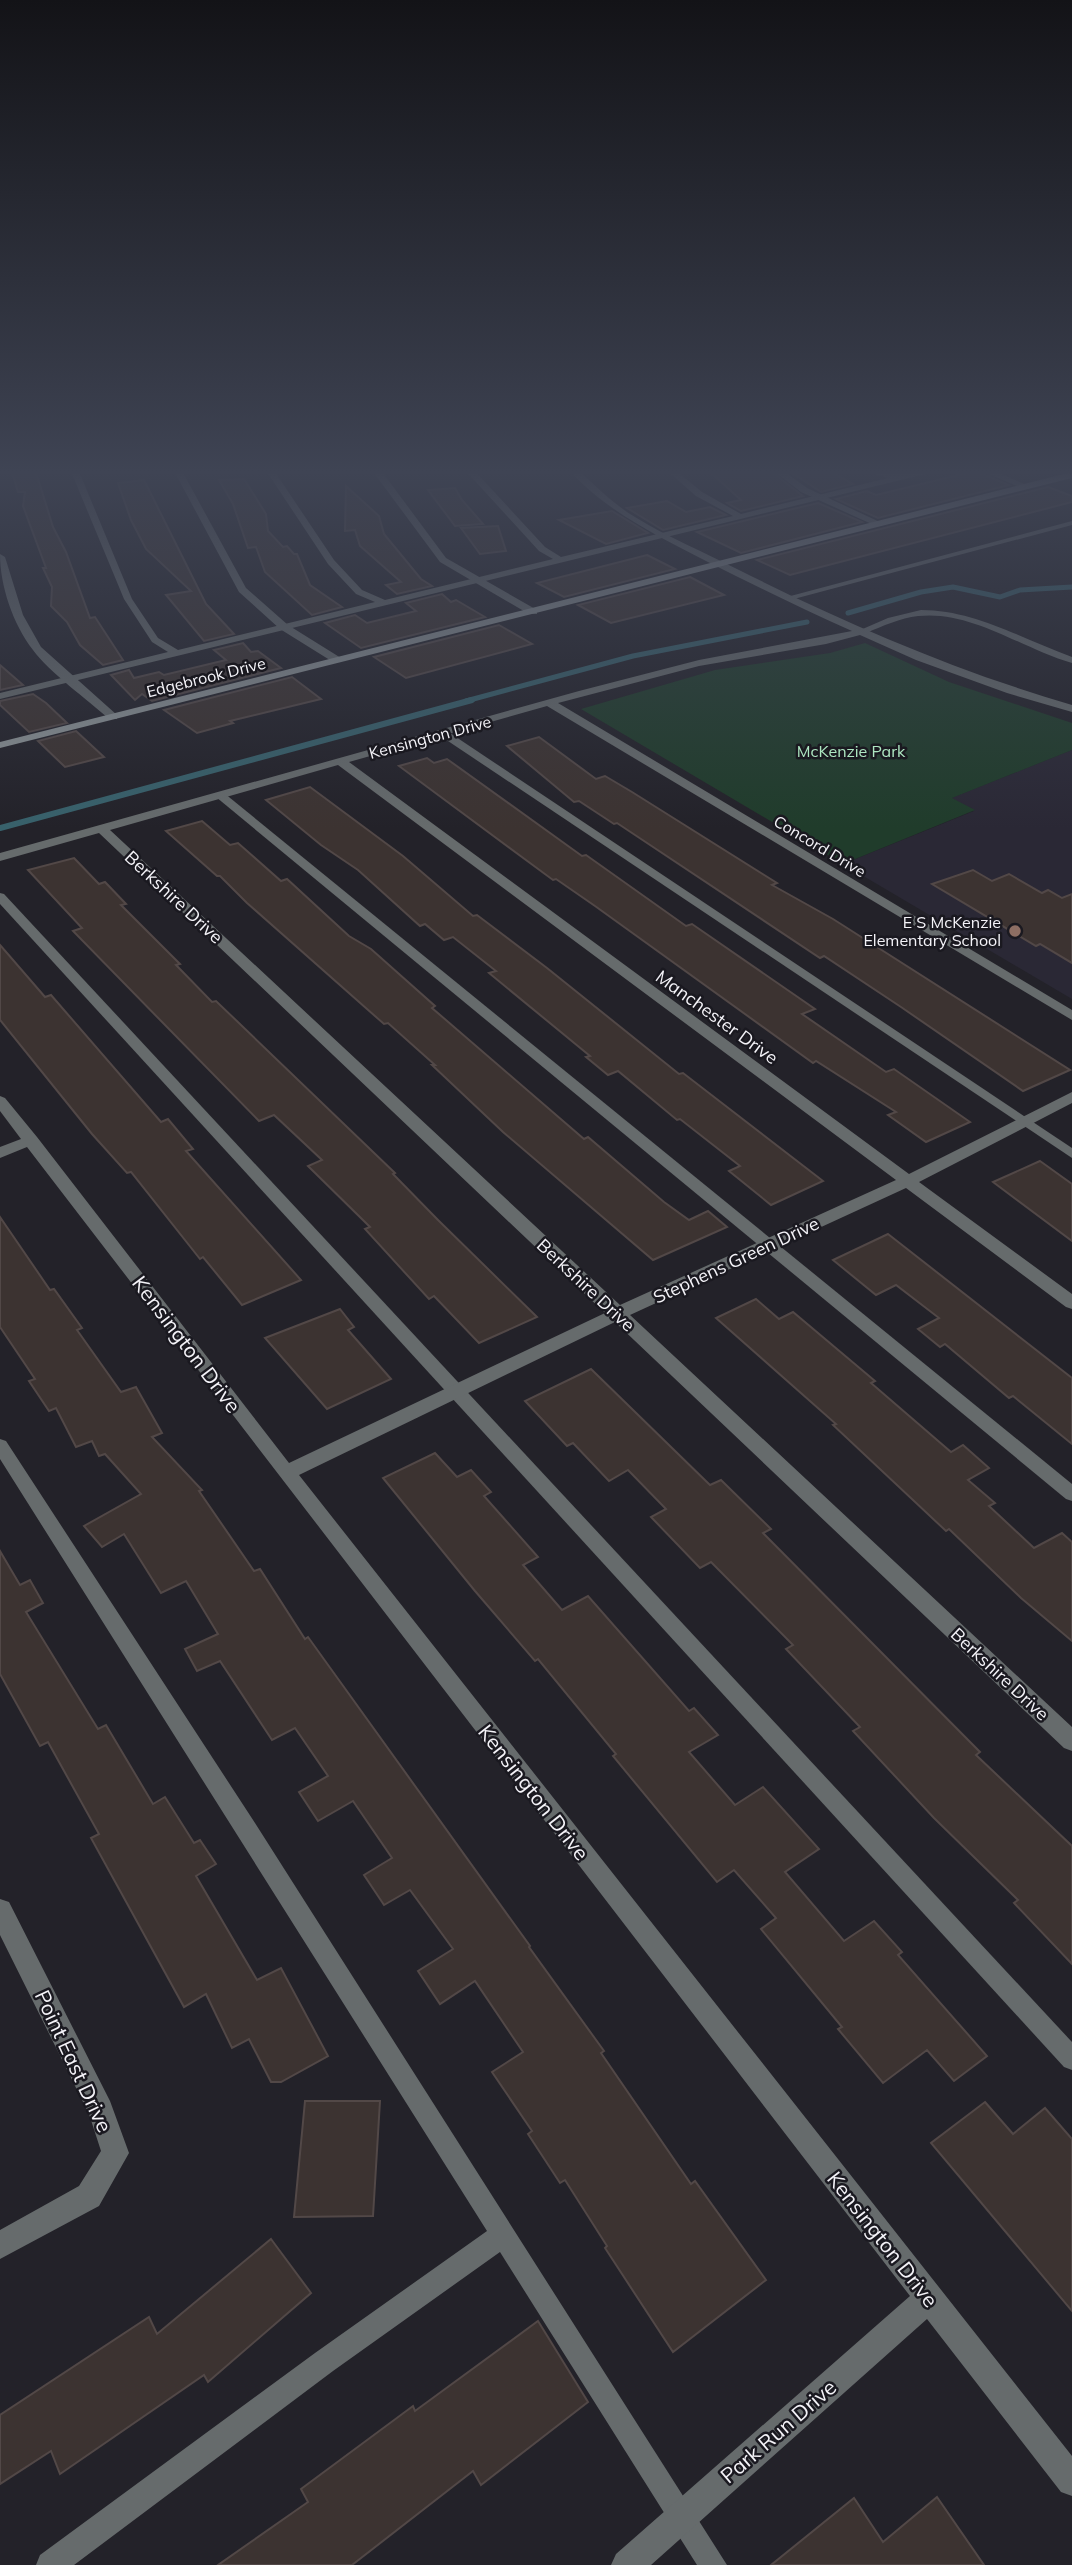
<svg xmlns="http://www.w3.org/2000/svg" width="1072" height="2565" viewBox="0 0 1072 2565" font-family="Mulish,sans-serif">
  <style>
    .built { fill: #2a2835 }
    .green { fill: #203c2b }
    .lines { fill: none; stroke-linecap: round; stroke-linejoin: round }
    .stream-far1 { stroke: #38616b; stroke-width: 5 }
    .stream { stroke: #38616b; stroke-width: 6 }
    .building { fill: #3c3331; stroke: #524847; stroke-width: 2 }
    .lane { fill: #666b6c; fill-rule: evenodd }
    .street { fill: #666b6c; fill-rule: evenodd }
    .secondary { fill: #8c9395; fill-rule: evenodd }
    .education-dot { fill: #8d6e63; stroke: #1a1920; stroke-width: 2.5 }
    .labels { text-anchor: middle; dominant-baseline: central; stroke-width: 5; stroke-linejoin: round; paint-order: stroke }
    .far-street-label { font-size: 16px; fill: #f4f3f8; stroke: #1a1920 }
    .far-park-label { font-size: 16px; fill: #aee7c2; stroke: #1a1920 }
    .far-poi-label { font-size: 16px; fill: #f4f3f8; stroke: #1a1920; text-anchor: end }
    .street-label { font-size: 18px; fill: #f4f3f8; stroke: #1a1920 }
    .near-street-label { font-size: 21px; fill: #f4f3f8; stroke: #1a1920 }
  </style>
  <rect width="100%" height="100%" fill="#232229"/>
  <path class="built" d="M1072 750V999L843 864 974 811 951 798Z"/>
  <path class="green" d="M865 643 949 682 1072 723V750L952 798 975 810 843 864 581 709 715 670 830 653Z"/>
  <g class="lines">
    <g class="stream-far1">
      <path d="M848 613 921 592 953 587 1000 597 1020 590 1072 587"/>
      <path d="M466 701 633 656 807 622"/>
    </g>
    <path class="stream" d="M0 828 472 700"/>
  </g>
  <g class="building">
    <path d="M11 469H35L53 527 66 552 90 618 95 617 123 660 103 665 80 645 67 622 51 606 52 587 43 568H46L23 506 25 492H18Z"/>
    <path d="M719 469H768L803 496 741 511 727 503 741 500 711 473 722 472Z"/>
    <path d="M786 469H826L853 484 821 492Z"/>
    <path d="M975 471 1009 485 878 518 836 499 867 491 876 495Z"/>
    <path d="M244 479 266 514 268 531 283 547 287 546 294 554H297L310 585 342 607 312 615 265 572 256 547 248 548 233 504 219 480Z"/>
    <path d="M144 480 206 604 234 634 204 641 166 595 191 591 146 549 131 520 118 483Z"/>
    <path d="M346 486 379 516 384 534 421 579 432 586 397 594 386 585 401 582 360 546 355 530 345 531Z"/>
    <path d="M1048 487 1072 496V502L790 575 757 560Z"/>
    <path d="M455 488 462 500 483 524 455 526 428 490Z"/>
    <path d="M667 501 686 512 710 507 726 515 663 530 627 508Z"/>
    <path d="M818 503 862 522 741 553 697 532Z"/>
    <path d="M612 511 648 533 606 544 559 520Z"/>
    <path d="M498 526 506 551 480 554 461 528Z"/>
    <path d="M647 555 675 569 564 597 537 583Z"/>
    <path d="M690 577 724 595 611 623 578 605Z"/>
    <path d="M442 594 451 602 456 600 485 617 361 648 325 623 355 615 367 623 416 611 406 603Z"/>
    <path d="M499 625 532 644 406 678 374 657Z"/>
    <path d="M243 643 251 652 258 651 281 668 152 701 142 694 135 700 111 675 129 670 134 678 159 672 164 675 226 660 214 650Z"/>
    <path d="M0 665 23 685 0 690Z"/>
    <path d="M292 677 321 699 230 721 233 723 197 733 164 710Z"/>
    <path d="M33 694 46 703 67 723 29 732 0 705V701Z"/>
    <path d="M76 731 104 757 65 767 38 741Z"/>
    <path d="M539 737 596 779 605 776 632 792 777 883 772 885 833 919 1070 1070 1023 1091 901 1007 824 956 820 958 617 823 614 824 579 801 574 802 507 746Z"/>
    <path d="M427 758 434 763 447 759 582 856 586 855 686 926 692 924 815 1009 802 1014 886 1072 894 1069 970 1122 926 1142 888 1115 896 1112 816 1061 813 1063 595 906 556 879 553 880 399 766Z"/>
    <path d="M310 787 403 856 473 916 477 915 547 968 679 1074 683 1073 823 1181 771 1205 729 1171 740 1166 680 1119 677 1120 618 1071 608 1075 586 1057 590 1056 489 973 496 971 453 937 444 940 425 924 420 926 358 870 321 845 266 800Z"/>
    <path d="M202 821 230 845 238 843 281 881 287 879 349 936 371 949 435 1006 432 1008 584 1139 588 1137 664 1202 689 1220 708 1211 727 1227 653 1260 503 1132 432 1065H435L388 1023 384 1024 247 903 220 876H217L166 831Z"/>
    <path d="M74 858 99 884 105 882 126 904 121 905 180 964 176 965 212 1002 216 1001 395 1173 393 1174 438 1220 537 1317 479 1343 434 1296 429 1299 365 1229 370 1227 308 1166 322 1160 274 1115 259 1121 73 931 82 928 28 870Z"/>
    <path d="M973 870 992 881 1009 874 1042 893 1048 890 1062 898 1072 894V963L1040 944 1036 946 932 884Z"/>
    <path d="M0 945 45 997 51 995 161 1122 168 1119 193 1149 186 1151 301 1280 242 1305 203 1257 200 1259 131 1172 127 1173 92 1134 0 1020Z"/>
    <path d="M1040 1161 1072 1184V1241L993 1182Z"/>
    <path d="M0 1217 50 1290 54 1289 82 1328 77 1330 121 1392 136 1387 162 1433 152 1437 202 1490 199 1491 254 1571 260 1569 305 1639 308 1637 530 1946 529 1947 604 2051 601 2053 691 2184 695 2181 766 2280 673 2352 605 2248 607 2246 565 2180 560 2183 528 2134 532 2131 492 2072 523 2052 475 1981 440 2004 418 1971 453 1949 410 1890 384 1905 364 1875 392 1858 353 1801 318 1821 299 1792 328 1776 295 1728 272 1740 220 1661 197 1671 185 1649 218 1634 186 1581 161 1593 124 1534 102 1547 84 1526 141 1494 105 1454 99 1456 92 1441 76 1447 56 1408 49 1411 29 1381 35 1379 0 1327Z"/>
    <path d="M888 1234 1072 1378V1444L1013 1396 1009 1398 945 1344 940 1347 918 1329 939 1318 896 1285 876 1295 833 1260Z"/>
    <path d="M756 1299 779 1319 793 1312 875 1381 871 1383 951 1452 963 1445 989 1468 968 1480 995 1503 989 1506 1034 1548 1062 1533 1072 1542V1641L1021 1598 949 1529 946 1531 833 1425 836 1424 716 1318Z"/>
    <path d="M340 1309 354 1327 348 1330 391 1379 327 1409 265 1338Z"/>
    <path d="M591 1369 710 1485 721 1480 771 1529 763 1533 980 1752 976 1755 1072 1846V1964L1014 1903 1018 1900 934 1818 853 1731 860 1727 786 1649 793 1645 711 1562 700 1568 651 1517 666 1509 628 1470 609 1481 573 1443 567 1446 525 1401Z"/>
    <path d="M435 1453 457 1477 471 1470 491 1492 484 1496 538 1557 523 1565 562 1610 588 1596 689 1711 694 1708 718 1735 689 1752 735 1805 763 1787 819 1849 785 1872 844 1941 874 1921 902 1952 898 1955 987 2056 954 2081 927 2050 883 2083 838 2029 842 2027 761 1929 776 1918 734 1870 717 1882 613 1756 616 1754 538 1659 535 1661 475 1591 383 1478Z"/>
    <path d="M0 1551 20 1585 30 1580 43 1603 26 1612 98 1729 106 1725 153 1804 165 1797 194 1843 200 1840 216 1864 196 1876 257 1980 281 1968 328 2056 281 2082H271L249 2039 232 2048 206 1994 184 2007 91 1838 99 1834 48 1742 40 1746 0 1674Z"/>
    <path d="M305 2101H380L373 2216 294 2217Z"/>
    <path d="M985 2102 1013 2134 1045 2108 1072 2139V2311L931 2143Z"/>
    <path d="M271 2239 311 2293 208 2382 204 2375 60 2474 51 2451 0 2484V2415L149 2317 157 2334Z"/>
    <path d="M538 2321 588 2402 481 2485 473 2471 352 2565H218L308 2502 301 2489 413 2406 415 2411Z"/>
    <path d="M937 2497 984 2565H771L854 2498 883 2542Z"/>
  </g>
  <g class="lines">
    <g class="lane">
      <path d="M70 469H78L132 599 158 638 178 650 375 602 356 594 328 564 265 469H273L334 560 362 590 385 600 553 559 539 551 464 469H473L545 547 561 557 733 516 696 496 665 469H674L702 492 741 514 888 478 860 469 894 474 946 469 0 699V693L168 652 152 642 124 599Z"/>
      <path d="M1072 521V525L790 600 783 598Z"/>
      <path d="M921 610C975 610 1022 639 1072 657V663C1022 649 972 610 918 616 900 618 883 626 866 633L858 631 888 618Z"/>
      <path d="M439 731H447L1072 1148V1158L439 735Z"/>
      <path d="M216 793H224L1072 1484V1501L1066 1499 216 797Z"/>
      <path d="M0 893 4 894 1072 2042V2070L1064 2067 0 904Z"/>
      <path d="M0 1439 6 1441 255 1823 727 2565H697L500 2252 333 2371 74 2565H36L40 2555 315 2353 487 2231 0 1459Z"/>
    </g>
    <g class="street">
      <path d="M173 469H181L246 588 288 625 341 658V662H333L280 629 239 592Z"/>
      <path d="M371 469H380L446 558 537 610V614H529L440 562Z"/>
      <path d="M568 469H577C596 486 613 504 635 517 667 537 704 552 739 570 847 624 956 671 1072 705V712L1007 693 916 660 860 635 826 644 699 666 558 703 1072 1010V1020L547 706 349 762 909 1174 1072 1092V1103L919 1182 1072 1294V1309L1066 1307 906 1188 630 1315 1072 1727V1751L1064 1748 615 1322 299 1475 1072 2456V2496L1061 2492 927 2319 651 2565H611L616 2554 910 2296 27 1147 0 1158V1147L21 1139 0 1111V1096L5 1098 37 1137 289 1463 605 1313 99 833 0 861V853L579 691 699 660 852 631C802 609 754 585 706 561 656 535 607 512 568 469ZM338 765 896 1180 620 1305 110 830Z"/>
      <path d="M771 469H781L807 488 884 524 876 526 801 492Z"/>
      <path d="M977 469H990L1031 487 1024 489Z"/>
      <path d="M0 554 5 557 23 615 41 647 117 715V719H109C88 700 49 672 33 650 13 624 0 586 0 554Z"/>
      <path d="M0 1899 9 1902 110 2101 129 2153 99 2206 0 2259V2230L79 2186 101 2151 89 2114 0 1935Z"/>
    </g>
    <path class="secondary" d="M1072 472V478L0 748V742Z"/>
  </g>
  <linearGradient id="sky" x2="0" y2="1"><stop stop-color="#131317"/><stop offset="0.57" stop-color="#3f4454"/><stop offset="1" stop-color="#3f4454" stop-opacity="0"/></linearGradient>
  <rect width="1072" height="828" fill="url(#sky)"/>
  <circle class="education-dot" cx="1015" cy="931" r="7"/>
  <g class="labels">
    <g class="far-street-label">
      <text transform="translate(206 677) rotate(-14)">Edgebrook Drive</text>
      <text transform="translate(430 737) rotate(-15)">Kensington Drive</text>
      <text transform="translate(820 846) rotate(31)">Concord Drive</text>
    </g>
    <g class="far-park-label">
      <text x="851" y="751">McKenzie Park</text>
    </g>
    <g class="far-poi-label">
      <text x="1001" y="922">E S McKenzie<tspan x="1001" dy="18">Elementary School</tspan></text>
    </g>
    <g class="street-label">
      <text transform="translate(174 897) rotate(43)">Berkshire Drive</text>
      <text transform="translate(717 1017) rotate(36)">Manchester Drive</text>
      <text transform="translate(736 1260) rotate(-25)">Stephens Green Drive</text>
      <text transform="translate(586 1285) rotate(43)">Berkshire Drive</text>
      <text transform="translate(1000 1674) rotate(43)">Berkshire Drive</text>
    </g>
    <g class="near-street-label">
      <text transform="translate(187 1344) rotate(53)">Kensington Drive</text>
      <text transform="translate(534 1792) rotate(52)">Kensington Drive</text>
      <text transform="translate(74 2061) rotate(65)">Point East Drive</text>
      <text transform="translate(883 2239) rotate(52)">Kensington Drive</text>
      <text transform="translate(778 2431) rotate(-41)">Park Run Drive</text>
    </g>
  </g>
</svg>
